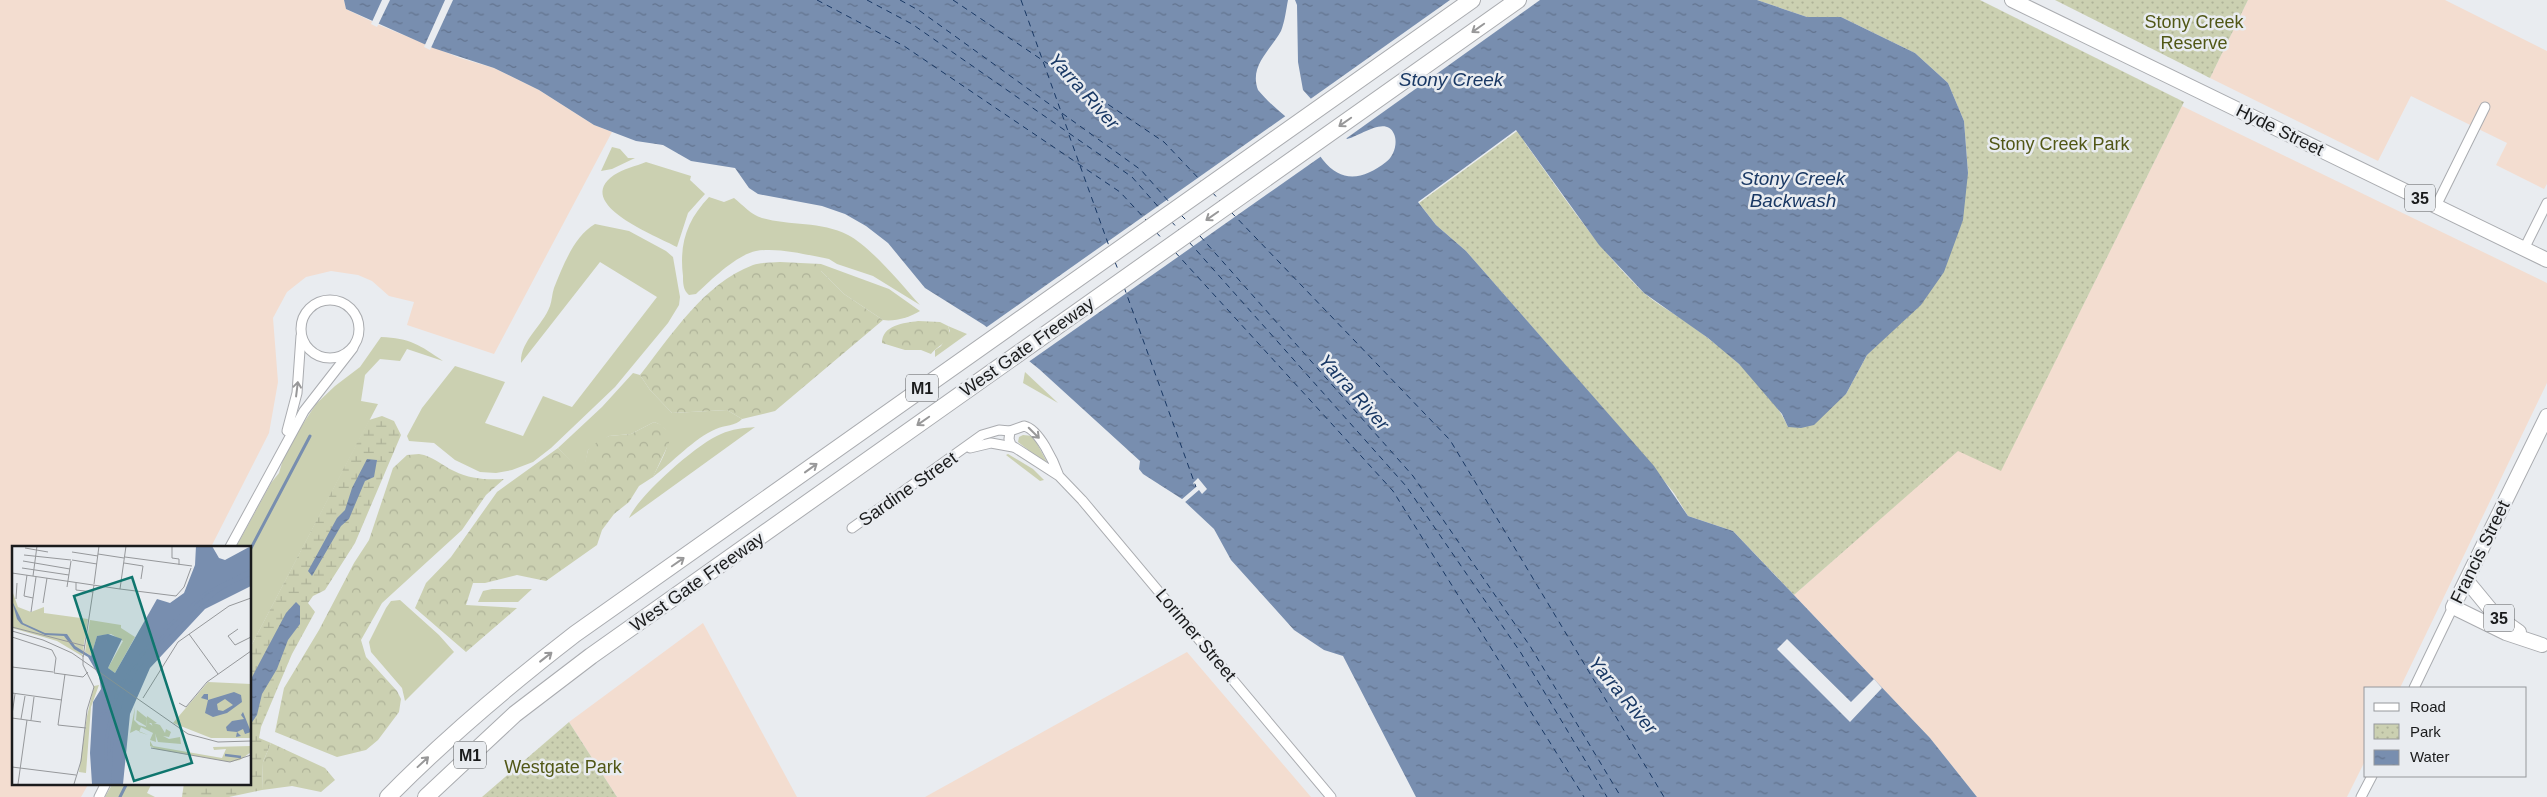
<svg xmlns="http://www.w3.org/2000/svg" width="2547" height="797" viewBox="0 0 2547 797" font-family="Helvetica,sans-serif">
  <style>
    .industrial { fill: #f3ddd0 }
    .green { fill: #cbd0b1 }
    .forest { fill: url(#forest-crowns) }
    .wetland { fill: url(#wetland-marsh) }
    .park { fill: url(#park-dots) }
    .water { fill: url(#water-ripples) }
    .pier { fill: #e9ecf0 }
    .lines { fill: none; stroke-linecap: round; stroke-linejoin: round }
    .stream { stroke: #788eaf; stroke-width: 3 }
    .ferry { stroke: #193864; stroke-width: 1; stroke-dasharray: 6 5; stroke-linecap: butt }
    .minor-casing { stroke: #aaacb0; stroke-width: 11 }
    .primary-casing { stroke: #aaacb0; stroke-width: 16 }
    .motorway-casing { stroke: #aaacb0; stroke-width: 18 }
    .minor { stroke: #fff; stroke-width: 9 }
    .primary { stroke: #fff; stroke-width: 14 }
    .motorway { stroke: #fff; stroke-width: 16 }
    .oneway { stroke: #989899 }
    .labels { text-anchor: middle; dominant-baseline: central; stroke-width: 5; stroke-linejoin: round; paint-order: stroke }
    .shield { fill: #e9ecf0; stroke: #585a5c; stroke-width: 1 }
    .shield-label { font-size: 16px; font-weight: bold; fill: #1a1b1c }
    .park-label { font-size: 18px; fill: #515716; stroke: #e9ecf0 }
    .street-label { font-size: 18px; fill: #1a1b1c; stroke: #e9ecf0 }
    .water-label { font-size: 19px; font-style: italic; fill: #193864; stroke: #e9ecf0 }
    .inset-river { fill: none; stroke: #788eaf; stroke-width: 2.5 }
    .inset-road { fill: none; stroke: #96989b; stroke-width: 1 }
    .view { fill: #0f766e; fill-opacity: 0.15; stroke: #0f766e; stroke-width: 2.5 }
    .inset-edge { fill: none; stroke: #1a1b1c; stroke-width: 2.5 }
  </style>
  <defs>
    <pattern id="forest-crowns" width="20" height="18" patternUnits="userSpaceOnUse" patternTransform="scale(1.25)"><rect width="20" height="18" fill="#cbd0b1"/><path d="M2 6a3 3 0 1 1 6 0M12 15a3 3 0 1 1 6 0" fill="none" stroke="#aeb298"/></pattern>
    <pattern id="wetland-marsh" width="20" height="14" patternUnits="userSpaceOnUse" patternTransform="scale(1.25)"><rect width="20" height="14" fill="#cbd0b1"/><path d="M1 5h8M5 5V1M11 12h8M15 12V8" fill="none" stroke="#aeb298"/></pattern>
    <pattern id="park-dots" width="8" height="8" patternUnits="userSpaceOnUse" patternTransform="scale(1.25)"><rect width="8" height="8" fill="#cbd0b1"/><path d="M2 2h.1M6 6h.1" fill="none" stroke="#aeb298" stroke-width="1.8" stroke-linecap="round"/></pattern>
    <pattern id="water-ripples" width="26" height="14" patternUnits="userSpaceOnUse" patternTransform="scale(1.25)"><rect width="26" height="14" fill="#788eaf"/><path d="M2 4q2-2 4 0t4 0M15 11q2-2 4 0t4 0" fill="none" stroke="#62738e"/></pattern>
  </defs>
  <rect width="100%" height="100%" fill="#e9ecf0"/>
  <g class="industrial">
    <path d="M0 0H344L346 9 379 25 460 58 494 68 539 90 594 125 612 132 494 354 407 325 414 302 389 296 372 281 358 275 331 271 306 277 287 292 273 318 278 382 269 433 211 547H14V783H89L81 797H0Z"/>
    <path d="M2248 0H2445L2547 51V184L2544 189 2496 165 2507 143 2411 96 2378 161 2210 78Z"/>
    <path d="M2182 106 2547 283V383L2400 688H2366V759L2347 797H1977L1930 738 1794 595 1958 450 2001 470Z"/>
    <path d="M703 623 797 797H617L569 722Z"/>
    <path d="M1187 652 1311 797H925Z"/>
  </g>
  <g class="green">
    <path d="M612 147 620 149 628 158H635L612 169 601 171Z"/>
    <path d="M646 162 691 176 690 180 705 194 688 213 677 247C657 236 572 204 614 175 623 169 636 166 646 162Z"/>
    <path d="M709 197 724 202 734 198C743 205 751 215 762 218 790 226 821 221 848 235 871 247 902 285 920 305L873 276 837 264 829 259C807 255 779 247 756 251 736 255 710 281 696 294L689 295C683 290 683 283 683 276 679 244 687 220 709 197Z"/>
    <path d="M595 224 629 231 666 251 673 257 680 297 679 305 668 323 615 387 551 448 533 462 512 470 496 473 480 472 455 460 434 443 409 441 407 436 422 408 455 366 505 382 485 423 523 436 543 396 572 407 657 297 600 262 521 363C520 341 542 327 550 306 552 300 552 294 554 288 563 266 574 236 595 224Z"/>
    <path d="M821 264 889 289 920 311C911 317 894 322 883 320L844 294 821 271Z"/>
    <path d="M948 326 967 334 935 357V350L941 346 950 331Z"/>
    <path d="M381 337C410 338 420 345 443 361L407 349 400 361 380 359 365 375 361 401 378 404 250 648V547H236L271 483 279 473 284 456 299 430 316 404 335 386 360 367Z"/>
    <path d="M1025 372 1058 403 1023 383Z"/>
    <path d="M633 373 640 375 650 390 672 413 727 410 742 419C736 426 724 425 716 429 693 439 673 462 653 477 661 460 682 431 654 422L631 434 609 436 588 450 584 470H580L558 448 602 407Z"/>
    <path d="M755 427 629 518C639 495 698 443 721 434 732 429 744 428 755 427Z"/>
    <path d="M1023 435 1033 436 1049 466 1018 442 1019 437Z"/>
    <path d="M1008 454 1033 469 1044 480 1040 481 1006 455Z"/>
    <path d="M492 589H532L518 602H478L483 591Z"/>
    <path d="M400 600 439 635 454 652 405 701 402 688 371 652 369 642 386 608 391 601Z"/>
    <path d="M113 783H152L147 793 155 797H105Z"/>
  </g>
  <g class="forest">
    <path d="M780 262 821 264V271L844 294 883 320 775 411 742 419 727 410 672 413 650 390 640 375C672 335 703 284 753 265 761 262 772 263 780 262Z"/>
    <path d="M918 321 940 322 948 326C954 341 939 344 931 354L921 350H905L882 343C882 325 904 323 918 321Z"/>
    <path d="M654 422 662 425 668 432 669 443 653 477 639 486 629 502 614 514 602 530 597 545 546 581 517 575 485 583H473L466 605 517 608 466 652 415 608 426 583 451 557 497 492 558 448 580 469 583 470 588 450 598 441 609 436 631 434Z"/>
    <path d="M419 454C433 456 441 465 454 471 470 479 486 480 504 479L486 495 462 530 382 603 361 640 366 657 397 691 401 699 399 712 378 740 366 750 337 757 275 732 284 688 319 630 354 563 369 540 393 468 407 455Z"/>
    <path d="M271 743 325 768 335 780 321 792 292 786 262 790 263 762Z"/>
  </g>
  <path class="wetland" d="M382 416 394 421 401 435 355 543 325 590 313 596 308 603 315 612 292 654 261 727 259 738 271 743 263 762 262 790 229 797H182L184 783H250V648L369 420Z"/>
  <g class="park">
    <path d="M1757 0H1980L2184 102 2001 471 1958 451 1794 595 1733 531 1688 516 1674 493 1622 430 1466 251 1436 225 1419 203 1520 129 1525 143C1562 194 1597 248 1643 292 1655 303 1672 312 1686 322 1723 348 1769 385 1788 427L1846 394 1867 355 1892 330 1968 173 1964 121 1948 83 1915 53 1841 17H1807Z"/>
    <path d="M2055 0H2248L2210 78Z"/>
    <path d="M569 722 617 797H482Z"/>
  </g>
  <g class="water">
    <path d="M344 0H1288C1286 10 1285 21 1281 31 1270 51 1249 66 1258 90 1272 107 1290 119 1306 135 1313 142 1317 152 1323 160 1342 184 1364 179 1386 162 1394 156 1398 143 1394 134 1386 115 1359 137 1347 139L1303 90 1298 62 1297 5 1295 0H1757L1807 17H1841L1915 53 1948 83 1964 121 1968 173 1963 220 1944 272 1921 305 1867 355 1846 394 1814 425 1801 428 1788 427 1782 414 1739 364 1708 338 1644 293 1599 245 1516 130 1418 202 1436 225 1466 251 1654 466 1688 516 1733 531 1930 738 1977 797H1416L1343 656 1324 650 1294 630 1231 560 1214 529 1182 499 1143 474 1139 469 1140 461 1039 369 984 325 925 288 888 243 866 226 845 214 822 206 758 194 749 188 735 168 691 161 663 145 636 141 594 125 539 90 494 68 433 48 346 9Z"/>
    <path d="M367 459 377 460 374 477 365 481 349 519 341 526 312 576 308 571 337 518 345 510 352 488Z"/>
    <path d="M296 602 300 606V624L288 640 277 669 262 694 257 715 250 725 251 679 286 613Z"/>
  </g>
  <g class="pier">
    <path d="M382 0H390L377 27 371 24Z"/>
    <path d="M445 0H453L430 50 424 47Z"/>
    <path d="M1450 0H1540L1344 140 1309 100Z"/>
    <path d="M1287 115 1309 135 1323 155 1027 363 984 329Z"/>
    <path d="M1198 478 1207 489 1202 494 1199 490 1184 503 1181 500 1196 487 1193 483Z"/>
    <path d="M1787 639 1851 702 1874 679 1882 688 1850 722 1777 649Z"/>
  </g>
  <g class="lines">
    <g class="stream">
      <path d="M250 550 310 436"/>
      <path d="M120 797 127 783"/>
    </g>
    <g class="ferry">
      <path d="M817 0 904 46 1120 192 1147 221"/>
      <path d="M867 0 912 24 1132 177 1162 211"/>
      <path d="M900 0 920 11 1141 170 1170 203"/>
      <path d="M953 0 1164 142 1202 182"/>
      <path d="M1021 0 1068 131"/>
      <path d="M1069 135 1109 246"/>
      <path d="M1212 192 1221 202"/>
      <path d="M1231 212 1450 440 1664 797"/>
      <path d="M1181 215 1189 223"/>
      <path d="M1171 221 1180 231"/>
      <path d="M1156 232 1165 242"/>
      <path d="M1200 236 1413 476 1530 646 1621 797"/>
      <path d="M1189 242 1406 486 1521 653 1607 797"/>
      <path d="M1175 252 1393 491 1584 797"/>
      <path d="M1115 262 1119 272"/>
      <path d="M1124 287 1196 487"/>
    </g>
    <g class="minor-casing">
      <g id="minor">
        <path d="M2436 206 2485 107"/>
        <path d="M2524 249 2547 203"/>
        <circle cx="330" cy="329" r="29"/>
        <path d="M287 431 297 393 301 336"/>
        <path d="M970 448 991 443 1013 447"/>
        <path d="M1059 476C1054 462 1039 429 1024 426L1010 431 1009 439 1011 445 1059 476 1082 500 1331 797"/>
        <path d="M852 528 982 435 999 430 1010 431"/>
        <path d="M230 547 304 411 353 348"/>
        <path d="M2414 688 2453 607"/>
        <path d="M99 797 106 783"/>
        <path d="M2361 797 2372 776"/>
      </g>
    </g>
    <g class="primary-casing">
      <g id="primary">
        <path d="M2012 0 2547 260"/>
        <path d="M2467 581 2495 615 2519 632"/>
        <path d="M2542 645 2506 633 2453 607 2547 416"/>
      </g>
    </g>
    <g class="motorway-casing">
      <g id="motorway">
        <path d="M388 797C447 737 509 685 575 634L1472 0"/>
        <path d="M426 797 515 714 591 656 1518 0"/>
      </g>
    </g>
    <use href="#minor" class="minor"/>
    <use href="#primary" class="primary"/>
    <use href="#motorway" class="motorway"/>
  </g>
  <defs><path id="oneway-shaft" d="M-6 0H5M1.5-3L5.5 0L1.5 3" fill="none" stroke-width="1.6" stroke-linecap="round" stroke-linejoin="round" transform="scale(1.25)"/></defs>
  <g class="oneway">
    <use href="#oneway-shaft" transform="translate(1478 28) rotate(145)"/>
    <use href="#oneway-shaft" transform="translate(1345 122) rotate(145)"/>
    <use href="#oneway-shaft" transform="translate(1212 216) rotate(145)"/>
    <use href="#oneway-shaft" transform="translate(297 389) rotate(-83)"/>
    <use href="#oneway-shaft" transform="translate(923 421) rotate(145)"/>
    <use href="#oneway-shaft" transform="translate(1034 433) rotate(45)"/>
    <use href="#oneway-shaft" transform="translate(811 468) rotate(-36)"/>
    <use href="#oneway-shaft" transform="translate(678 562) rotate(-35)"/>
    <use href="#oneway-shaft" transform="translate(546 657) rotate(-38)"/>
    <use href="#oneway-shaft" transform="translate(423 762) rotate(-43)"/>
  </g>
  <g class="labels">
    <g class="shield">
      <rect x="2405" y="184.5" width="30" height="27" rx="4"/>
      <rect x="906" y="374.5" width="32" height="27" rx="4"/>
      <rect x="2484" y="604.5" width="30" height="27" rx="4"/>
      <rect x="454" y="741.5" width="32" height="27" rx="4"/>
    </g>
    <g class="shield-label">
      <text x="2420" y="198">35</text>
      <text x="922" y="388">M1</text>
      <text x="2499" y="618">35</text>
      <text x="470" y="755">M1</text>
    </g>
    <g class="park-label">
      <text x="2194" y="22">Stony Creek<tspan x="2194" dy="21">Reserve</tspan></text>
      <text x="2059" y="144">Stony Creek Park</text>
      <text x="563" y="767">Westgate Park</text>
    </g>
    <g class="street-label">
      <text transform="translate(2280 130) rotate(26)">Hyde Street</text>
      <text transform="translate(1027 347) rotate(-35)">West Gate Freeway</text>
      <text transform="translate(908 489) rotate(-35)">Sardine Street</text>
      <text transform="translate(2480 552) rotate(-64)">Francis Street</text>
      <text transform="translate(697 582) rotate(-35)">West Gate Freeway</text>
      <text transform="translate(1196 635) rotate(50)">Lorimer Street</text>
    </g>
    <g class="water-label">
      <text x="1451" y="79">Stony Creek</text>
      <text transform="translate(1084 91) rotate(48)">Yarra River</text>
      <text x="1793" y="178">Stony Creek<tspan x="1793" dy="22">Backwash</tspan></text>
      <text transform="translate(1354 392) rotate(48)">Yarra River</text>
      <text transform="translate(1623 695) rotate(50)">Yarra River</text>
    </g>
  </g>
  <g transform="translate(12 546)">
    <rect width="239" height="239" fill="#e9ecf0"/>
    <path d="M123 161 122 174 127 179 134 181 135 170 145 177H137L143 182 144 196 138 194 141 187 129 181 127 186 136 189 124 184 118 187ZM138 195 141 200 210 212 214 203 202 204 201 201 239 200V206L228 214 218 216 144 203 138 200Z" fill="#cbd0b1"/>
    <path d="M125 164 135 172 134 180 124 174ZM139 176 148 179 153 187 154 183 159 186 157 191 151 190 157 193 168 191 169 198 146 196Z" fill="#cbd0b1"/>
    <path d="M1 47 6 61 19 66 32 61V67L76 73 70 110 45 95 0 82ZM78 74 109 79V82L123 91 103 127 96 122 111 95 99 88 85 90 79 110 73 106ZM196 136 239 138V192H199L161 177ZM87 139 79 161 74 227 67 226 75 170 82 140Z" fill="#cbd0b1"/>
    <path d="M184 0H200L207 12 213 14 239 0V40L193 63 138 122 118 168 111 238H80L78 207 81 156 89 143 87 130 76 111 62 103 52 90 33 89 9 78 5 73 0 55 11 77 33 87 55 88 63 100 79 110 85 90 96 88 110 93 96 122 103 127 145 53 158 57 172 47 183 19ZM222 146 229 149 230 156 215 167 201 171 193 167 196 154 189 152 192 148H196V154ZM213 153 221 159 211 165 206 164 205 158ZM231 166 239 186 233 188 231 183 225 186 229 190 224 191 225 186 215 185 214 181 220 175 232 173 229 169Z" fill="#788eaf" fill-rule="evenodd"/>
    <path class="inset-river" d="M126 119 148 93 198 48 239 27M112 140 133 109 173 68 215 36 239 25M114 142 125 122 174 70 215 38 239 28M82 174 105 156M213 209 229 211M94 238V194L99 168 105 147 120 120 145 90 194 47 239 24M96 238 97 194 110 144M97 238 102 168 108 149 124 122M98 238 100 195 112 145"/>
    <path class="inset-road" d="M160 0V12L167 13V19M13 2 36 6M60 6 86 10M86 8 112 12M12 9 59 14M113 11 180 20M60 14 85 18M11 15 58 23M112 17 131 20 129 33M10 22 57 29M0 27 108 43 114 0M15 29 12 50 21 52M21 30 25 0M64 37V44L81 46M82 38 87 0M55 41 59 15M108 43 164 50 172 41 179 22M4 53 5 37M31 57 35 32M19 66 24 31M0 81 73 100M226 83 216 90 223 99 239 91M0 85 31 94 60 107 176 188 206 196 239 195M177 88 206 128M0 91 40 104 44 112 42 127M71 111 82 39M0 121 41 126M42 127 71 131 76 126M53 128 46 179 74 182M0 147 50 154M131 152 166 96 217 60 239 52M167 157 174 161 195 136 239 105M0 169 3 148M0 172 29 176M9 173 13 150M19 174 22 151M139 202 218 216 239 209M0 221 64 229M6 238 15 174M62 238 69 215 75 164 82 141 71 119V109"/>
    <path class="view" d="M120 31 180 217 122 235 62 50Z"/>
    <rect width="239" height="239" class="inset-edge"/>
  </g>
  <rect x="2364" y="687" width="162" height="90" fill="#e9ecf0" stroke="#96989b"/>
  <rect x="2374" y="703" width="25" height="8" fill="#ffffff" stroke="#96989b"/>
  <text x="2410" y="712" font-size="15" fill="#1a1b1c">Road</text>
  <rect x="2374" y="724" width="25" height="15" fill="url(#park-dots)" stroke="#96989b"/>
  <text x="2410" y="737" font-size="15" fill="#1a1b1c">Park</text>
  <rect x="2374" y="750" width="25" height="15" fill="url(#water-ripples)" stroke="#96989b"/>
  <text x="2410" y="762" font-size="15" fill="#1a1b1c">Water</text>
</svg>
